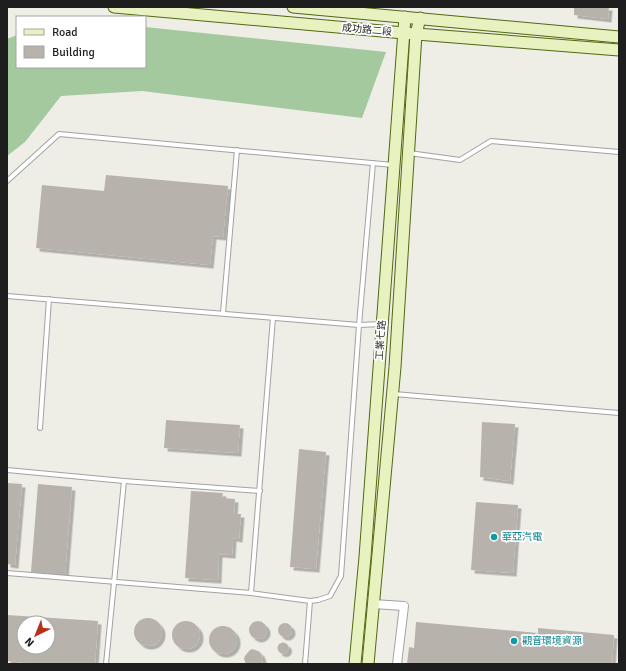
<svg xmlns="http://www.w3.org/2000/svg" width="626" height="671" viewBox="0 0 626 671" font-family="Signika,'Noto Sans TC',sans-serif">
  <style>
    .forest { fill: #a5c99f }
    .building { fill: #b7b3ac; fill-rule: evenodd; filter: url(#shadow) }
    .lines { fill: none; stroke-linecap: round; stroke-linejoin: round }
    .lane-casing { stroke: #a2a2a2; stroke-width: 6 }
    .street-casing { stroke: #a2a2a2; stroke-width: 10 }
    .secondary-casing { stroke: #516912; stroke-width: 13 }
    .lane { stroke: #fff; stroke-width: 4 }
    .street { stroke: #fff; stroke-width: 8 }
    .secondary { stroke: #e7f2c0; stroke-width: 11 }
    .culture-dot { fill: #0f9aa8; stroke: #fff; stroke-width: 1.5 }
    .labels { text-anchor: middle; dominant-baseline: central; stroke-width: 3.5; stroke-linejoin: round; paint-order: stroke }
    .street-label { font-size: 10px; fill: #1e1e1e; stroke: #fff }
    .culture-label { font-size: 10px; fill: #0d838f; stroke: #fff; text-anchor: start }
  </style>
  <defs>
    <filter id="shadow"><feDropShadow dx="3.5" dy="3.5" stdDeviation="0" flood-color="#0004"/></filter>
  </defs>
  <rect width="100%" height="100%" fill="#eeede6"/>
  <path class="forest" d="M145 27 386 52 362 118 142 91 61 96 25 142 7 156V39L17 35V67H145Z"/>
  <g class="building">
    <path d="M574 7H609L608 19 574 15Z"/>
    <path d="M106 175 228 186 223 237 213 236 210 265 36 248 42 185 104 191Z"/>
    <path d="M166 420 240 425 238 453 164 448Z"/>
    <path d="M482 422 515 424 510 481 480 477Z"/>
    <path d="M299 449 326 452 316 569 290 567Z"/>
    <path d="M7 483 22 484 15 565 7 564Z"/>
    <path d="M38 484 72 487 65 575 31 572Z"/>
    <path d="M191 491 223 493 222 498 235 499 234 514H241L239 539 233 538 232 555 219 554 218 580 185 578Z"/>
    <path d="M476 502 518 505 513 573 471 570Z"/>
    <path d="M7 615 98 621 95 664H38L7 661ZM24 623H48V647H24Z"/>
    <circle cx="148" cy="632" r="14"/>
    <circle cx="258" cy="630" r="9"/>
    <circle cx="186" cy="635" r="14"/>
    <path d="M416 622 538 633V628L614 635 612 664H407L409 647 414 648Z"/>
    <circle cx="285" cy="630" r="7"/>
    <circle cx="223" cy="640" r="14"/>
    <circle cx="283" cy="648" r="5.5"/>
    <path d="M252 649 258 651 261 653 263 659 262 664H246L244 659 245 656 249 651Z"/>
  </g>
  <g class="lines">
    <g class="lane-casing">
      <g id="lane">
        <path d="M409 153 460 160 491 141 619 152"/>
        <path d="M7 181 59 134 393 165"/>
        <path d="M7 296 359 325 382 324"/>
        <path d="M223 313 237 150"/>
        <path d="M394 394 619 413"/>
        <path d="M40 428 49 299"/>
        <path d="M7 470 124 481 260 491"/>
        <path d="M7 573 251 593 310 601"/>
        <path d="M251 593 273 318"/>
        <path d="M106 664 124 481"/>
        <path d="M305 664 310 601 318 600 330 596 341 576 359 325 373 163"/>
      </g>
    </g>
    <g class="street-casing">
      <path id="street" d="M373 604 404 606 397 664"/>
    </g>
    <g class="secondary-casing">
      <g id="secondary">
        <path d="M114 7 404 33 619 50"/>
        <path d="M293 7 619 37"/>
        <path d="M355 664 365 557 405 17"/>
        <path d="M368 664 395 367 416 34 420 18"/>
      </g>
    </g>
    <use href="#lane" class="lane"/>
    <use href="#street" class="street"/>
    <use href="#secondary" class="secondary"/>
  </g>
  <g class="culture-dot">
    <circle cx="494" cy="537" r="4"/>
    <circle cx="514" cy="641" r="4"/>
  </g>
  <g class="labels">
    <g class="street-label">
      <text transform="translate(367 30) rotate(5)">成功路二段</text>
      <text transform="translate(381 340) rotate(-86)">工業七路</text>
    </g>
    <g class="culture-label">
      <text x="502" y="537">華亞汽電</text>
      <text x="522" y="641">觀音環境資源</text>
    </g>
  </g>
  <rect width="626" height="671" fill="none" stroke="#1e1e1e" stroke-width="16"/>
  <rect x="16" y="16" width="130" height="52" fill="#ffffff" stroke="#a5a5a5"/>
  <rect x="24" y="29" width="20" height="6" fill="#e7f2c0" stroke="#a5a5a5"/>
  <text x="52" y="36" font-size="12" fill="#1e1e1e">Road</text>
  <rect x="24" y="46" width="20" height="12" fill="#b7b3ac" stroke="#a5a5a5"/>
  <text x="52" y="56" font-size="12" fill="#1e1e1e">Building</text>
  <g transform="translate(36 635) rotate(223)"><circle r="19" fill="#ffffff" stroke="#a5a5a5"/>
  <path d="M0-3L7 15L0 10L-7 15Z" fill="#b63117"/>
  <text y="-6" font-size="11" font-weight="bold" text-anchor="middle" fill="#1e1e1e">N</text>
  </g>
</svg>
